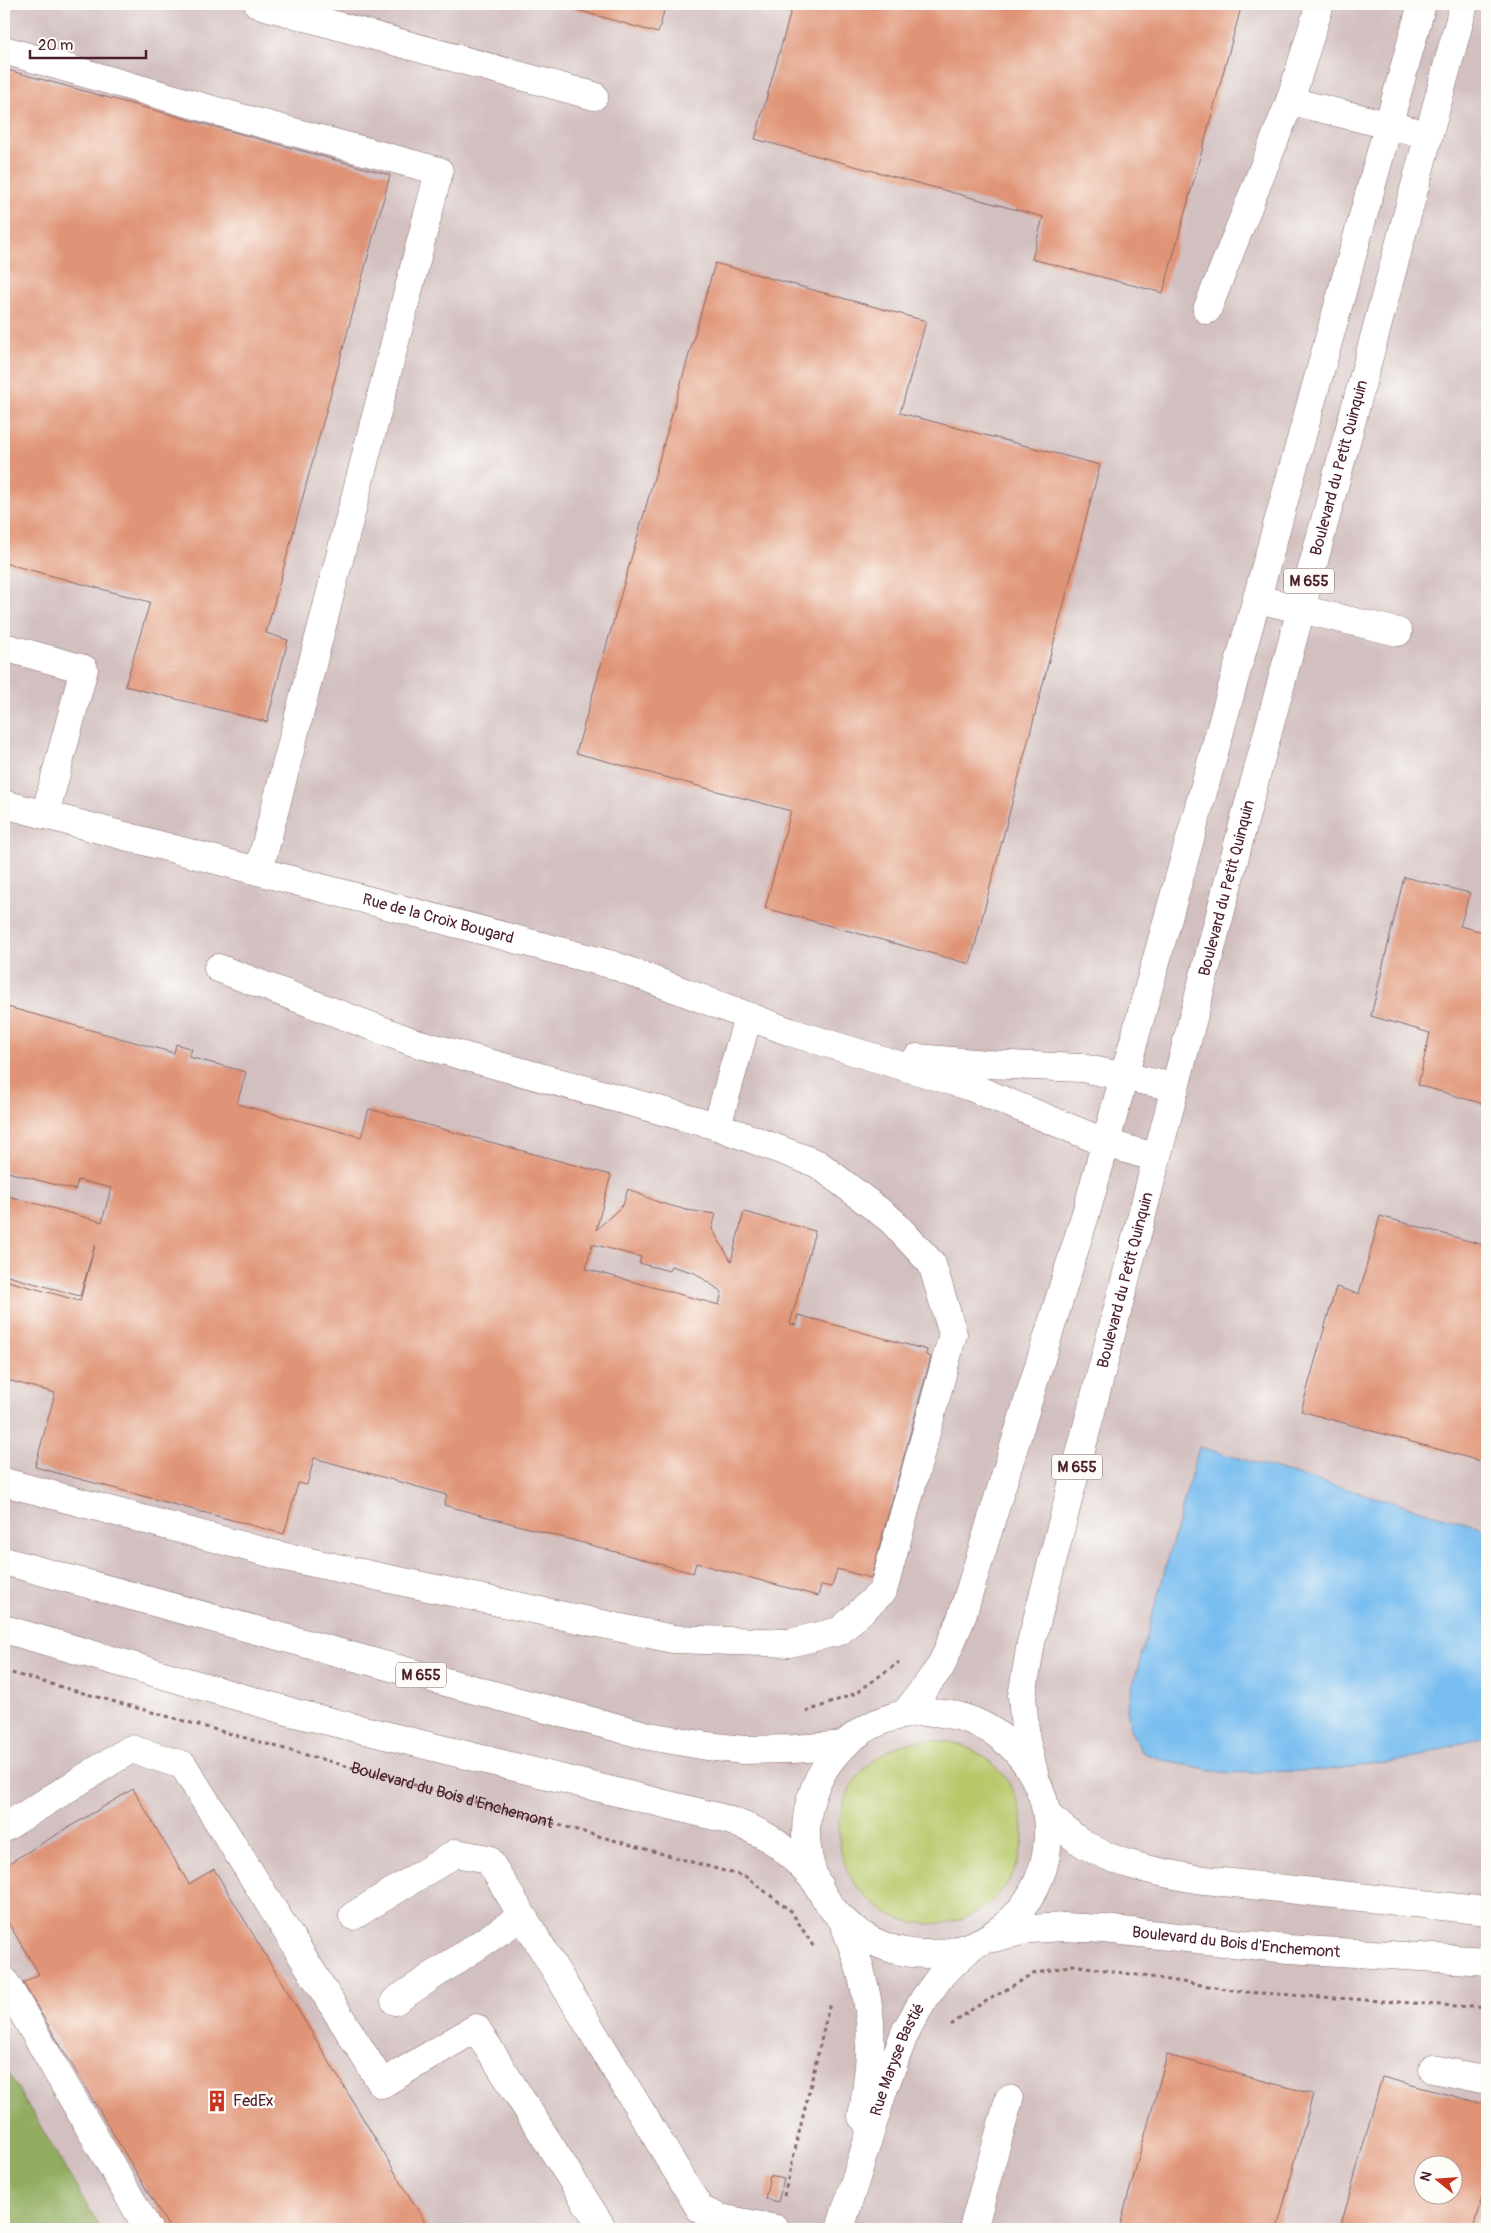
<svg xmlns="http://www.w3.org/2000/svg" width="1491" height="2233" viewBox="0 0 1491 2233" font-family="Pangolin,sans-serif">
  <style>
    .industrial { fill: #d2bfbf; fill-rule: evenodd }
    .green { fill: #b8c96c; stroke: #81744c }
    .forest { fill: #92ad60; stroke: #6e6646 }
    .water { fill: #79bef0; stroke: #626e8e }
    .building { fill: #e09477; fill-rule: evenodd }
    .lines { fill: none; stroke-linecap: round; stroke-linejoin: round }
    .minor-casing { stroke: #856768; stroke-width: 29 }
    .major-casing { stroke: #856768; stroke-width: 29 }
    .path { stroke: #856768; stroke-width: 3; stroke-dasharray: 4 4; stroke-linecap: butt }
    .minor { stroke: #fff; stroke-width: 28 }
    .major { stroke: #fff; stroke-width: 28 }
    .labels { text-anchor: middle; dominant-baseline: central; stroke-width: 5; stroke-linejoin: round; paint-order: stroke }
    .shield { fill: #fdfcf7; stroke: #806168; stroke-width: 1 }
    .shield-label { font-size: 15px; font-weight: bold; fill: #4a1f2b }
    .street-label { font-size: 16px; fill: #4a1f2b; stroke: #fdfcf7 }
    .poi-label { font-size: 16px; fill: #4a1f2b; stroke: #fdfcf7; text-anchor: start }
  </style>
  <rect width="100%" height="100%" fill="#fdfcf7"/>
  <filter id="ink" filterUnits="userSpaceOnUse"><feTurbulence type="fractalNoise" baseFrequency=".02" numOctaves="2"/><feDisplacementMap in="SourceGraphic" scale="10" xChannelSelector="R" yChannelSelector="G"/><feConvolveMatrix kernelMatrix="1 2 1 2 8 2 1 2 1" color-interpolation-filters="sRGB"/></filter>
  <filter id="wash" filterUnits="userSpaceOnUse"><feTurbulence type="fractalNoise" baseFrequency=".0096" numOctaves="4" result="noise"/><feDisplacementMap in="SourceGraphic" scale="20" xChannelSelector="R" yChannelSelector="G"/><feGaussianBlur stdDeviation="1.12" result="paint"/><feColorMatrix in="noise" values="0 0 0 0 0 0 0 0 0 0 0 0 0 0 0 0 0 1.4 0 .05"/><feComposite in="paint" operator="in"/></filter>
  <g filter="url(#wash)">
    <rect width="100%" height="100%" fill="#f3eed9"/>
    <path class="industrial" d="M4 4H1487V2229H101L4 2065ZM1424 2166H1454V2196H1424Z"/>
    <circle class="green" cx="931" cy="1832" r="92"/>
    <path class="forest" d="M4 2065 101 2229H4Z"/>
    <path class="water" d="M1199 1447 1487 1529V1735L1403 1761 1326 1770 1228 1773 1166 1761 1142 1752 1130 1729 1127 1707Z"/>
    <g id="blocks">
      <g class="building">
        <path d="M556 4H666L658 33Z"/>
        <path d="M793 4H1242L1163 293 1032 259 1043 217 755 139Z"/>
        <path d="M4 69 390 175 266 633 288 640 267 722 125 686 150 602 4 563Z"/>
        <path d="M715 263 926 321 900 413 1100 465 970 964 765 908 791 811 576 753Z"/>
        <path d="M1404 877 1470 893 1460 926 1487 933V1105L1418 1085 1430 1033 1371 1016Z"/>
        <path d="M4 1006 174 1053 176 1044 192 1049 189 1057 246 1072 237 1104 361 1137 369 1109 611 1175 596 1230 623 1205 628 1189 658 1202 686 1210 716 1214 712 1229 731 1261 744 1212 815 1231 790 1324 796 1325 798 1315 927 1350 926 1355 931 1357 871 1578 837 1569 832 1587 821 1585 818 1596 696 1563 693 1573 444 1505 447 1495 314 1458 307 1485 298 1483 284 1534 35 1467 55 1393 4 1379V1280L80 1301 95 1245 80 1296 4 1275V1201L6 1202 8 1196 102 1222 111 1188 78 1180 75 1190 4 1171ZM592 1244 641 1257 639 1263 669 1271 671 1266 695 1273 722 1292 719 1305 586 1269Z"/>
        <path d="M1380 1216 1487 1246V1463L1301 1411 1336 1287 1359 1294Z"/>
        <path d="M133 1789 189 1884 214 1869 429 2229H170L23 1983 39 1974 4 1916V1866Z"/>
        <path d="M1167 2055 1313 2094 1277 2229H1119Z"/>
        <path d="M1382 2077 1487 2105V2180L1473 2229H1340ZM1424 2166H1454V2196H1424Z"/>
        <path d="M770 2176 784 2179 778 2202 765 2199Z"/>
      </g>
    </g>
  </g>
  <g filter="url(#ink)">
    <use href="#blocks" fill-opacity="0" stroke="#856768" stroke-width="1"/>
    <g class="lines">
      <g class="minor-casing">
        <g id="minor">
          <path d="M258 4 594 96"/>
          <path d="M4 50 234 116 439 171 259 871"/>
          <path d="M1290 101 1429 135"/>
          <path d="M1207 310 1290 101 1320 4"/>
          <path d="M1257 599 1398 632"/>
          <path d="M4 647 84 669 45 815"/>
          <path id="s2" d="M4 804 613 965 790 1032 971 1087 1106 1143 1157 1158"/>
          <path d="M917 1058 986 1064 1082 1068 1175 1087"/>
          <path d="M717 1126 748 1017"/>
          <path d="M4 1482 281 1556 673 1639 789 1643 840 1631 883 1591 953 1334 932 1264 891 1220 818 1164 717 1126 413 1042 218 968"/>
          <path d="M4 1828 131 1749 183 1765 382 2084 476 2028 603 2229"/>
          <path d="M353 1916 456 1853 488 1859 700 2209 720 2218 776 2229"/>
          <path d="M842 1919C856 1952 867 1985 870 2022 872 2052 867 2088 862 2117"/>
          <path d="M4 1980 148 2229"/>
          <path d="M395 2001 521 1917"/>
          <path d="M1433 2069 1487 2080"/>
          <path id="s3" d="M840 2229 884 2088 906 2030 924 1999 942 1974 972 1946"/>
          <path d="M973 2229 1009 2099"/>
        </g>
      </g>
      <g class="major-casing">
        <g id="major">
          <path d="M4 1561 508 1699 649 1736 707 1746 743 1750 794 1749 845 1745"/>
          <path d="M4 1629 295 1713 722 1818C770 1833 785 1847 818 1884"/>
          <circle cx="927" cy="1833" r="121"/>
          <path d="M904 1715 941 1666 961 1619 1088 1206 1422 4"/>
          <path id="s4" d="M1035 1777 1026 1741 1022 1696 1031 1643 1248 806 1464 4"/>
          <path d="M1047 1815C1059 1825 1071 1836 1084 1844 1117 1865 1157 1872 1196 1879L1487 1911"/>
          <path id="s5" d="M994 1938 1030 1929 1064 1927 1104 1929 1289 1949 1487 1961"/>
        </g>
      </g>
      <g class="path">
        <path id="s1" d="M4 1671 746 1877 791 1911 815 1949"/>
        <path d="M806 1712 856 1693 899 1662"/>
        <path d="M951 2025 971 2010 1033 1974 1073 1965 1246 1992 1487 2008"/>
        <path d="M784 2196 830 2003"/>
      </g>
      <use href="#minor" class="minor"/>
      <use href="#major" class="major"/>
    </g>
  </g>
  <defs>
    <g id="building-bare" transform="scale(1.725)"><path d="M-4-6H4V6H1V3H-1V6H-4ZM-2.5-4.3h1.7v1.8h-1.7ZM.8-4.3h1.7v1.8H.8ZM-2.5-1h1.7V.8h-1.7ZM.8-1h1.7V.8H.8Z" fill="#c8321e" stroke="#fdfcf7" stroke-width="2.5" paint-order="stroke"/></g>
  </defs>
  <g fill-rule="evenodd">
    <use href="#building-bare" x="217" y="2101"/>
  </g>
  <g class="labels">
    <g class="shield">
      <rect x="1284" y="568.5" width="50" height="25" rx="4"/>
      <rect x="1052" y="1454.5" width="50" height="25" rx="4"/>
      <rect x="396" y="1662.5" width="50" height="25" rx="4"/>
    </g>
    <g class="shield-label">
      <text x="1309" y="581">M 655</text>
      <text x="1077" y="1467">M 655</text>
      <text x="421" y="1675">M 655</text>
    </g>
    <g class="street-label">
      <text stroke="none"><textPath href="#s4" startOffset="1351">Boulevard du Petit Quinquin</textPath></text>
      <text stroke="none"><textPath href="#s4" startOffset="916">Boulevard du Petit Quinquin</textPath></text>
      <text stroke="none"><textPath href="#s2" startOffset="449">Rue de la Croix Bougard</textPath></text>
      <text stroke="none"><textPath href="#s4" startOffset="511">Boulevard du Petit Quinquin</textPath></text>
      <text stroke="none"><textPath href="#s1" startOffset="465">Boulevard du Bois d'Enchemont</textPath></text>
      <text stroke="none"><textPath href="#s5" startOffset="244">Boulevard du Bois d'Enchemont</textPath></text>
      <text stroke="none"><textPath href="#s3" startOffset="179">Rue Maryse Bastié</textPath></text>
    </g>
    <g class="poi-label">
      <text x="233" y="2101">FedEx</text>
    </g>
  </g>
  <rect width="1491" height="2233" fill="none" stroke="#fdfcf7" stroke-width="20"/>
  <g transform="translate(1438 2180) rotate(287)"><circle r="24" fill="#fdfcf7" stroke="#b5a4a5"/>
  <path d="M0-4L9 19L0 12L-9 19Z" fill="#c8321e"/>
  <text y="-8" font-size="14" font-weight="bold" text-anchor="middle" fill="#4a1f2b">N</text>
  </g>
  <path d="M30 50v8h116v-8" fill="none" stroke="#4a1f2b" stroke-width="2.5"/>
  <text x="38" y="50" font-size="15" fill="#4a1f2b" stroke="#fdfcf7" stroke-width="4" paint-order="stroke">20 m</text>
</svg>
